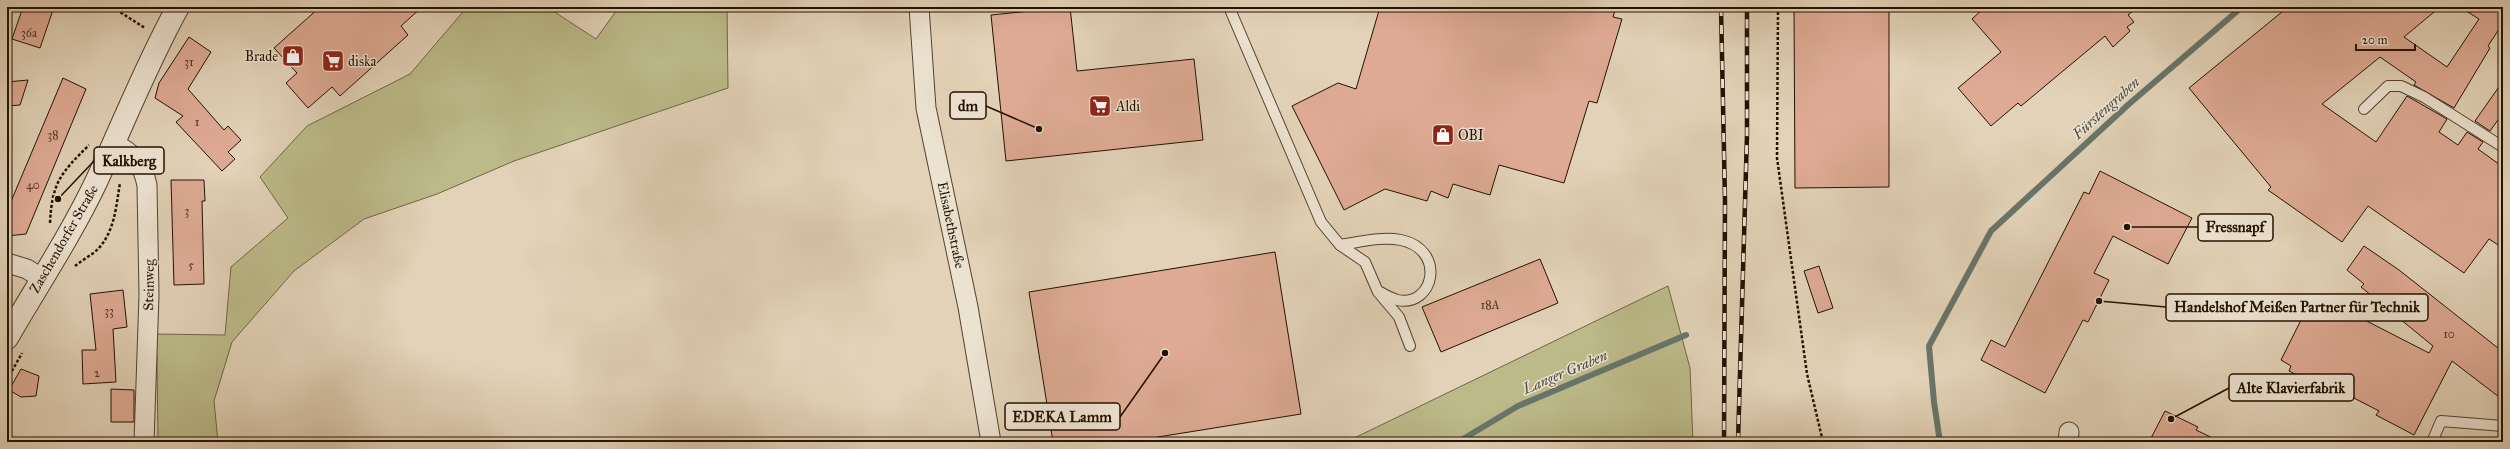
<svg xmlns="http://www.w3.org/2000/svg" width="2510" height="449" viewBox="0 0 2510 449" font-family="'IM FELL Great Primer',serif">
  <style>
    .green { fill: #bcba89; stroke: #706645 }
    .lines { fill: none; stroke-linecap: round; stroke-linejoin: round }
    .stream { stroke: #68756a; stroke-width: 6 }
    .building { fill: #deaa94; stroke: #241101 }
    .service-casing { stroke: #54412e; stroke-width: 12 }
    .minor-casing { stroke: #54412e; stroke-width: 21 }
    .tertiary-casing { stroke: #54412e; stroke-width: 24 }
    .path { stroke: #241101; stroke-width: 2.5; stroke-dasharray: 3 2; stroke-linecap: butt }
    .service { stroke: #ece2d0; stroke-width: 10 }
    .minor { stroke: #ece2d0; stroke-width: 19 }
    .tertiary { stroke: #ece2d0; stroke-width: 22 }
    .rail-casing { stroke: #241101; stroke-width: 4.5 }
    .rail { stroke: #ece2d0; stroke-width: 3; stroke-dasharray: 9; stroke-linecap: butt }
    .labels { text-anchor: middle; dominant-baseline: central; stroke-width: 3; stroke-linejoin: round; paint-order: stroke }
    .number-label { font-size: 12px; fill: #523726 }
    .poi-label { font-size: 14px; fill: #241101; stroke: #ece2d0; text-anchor: start }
    .street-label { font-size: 14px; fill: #241101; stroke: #ece2d0 }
    .water-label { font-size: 15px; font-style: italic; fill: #4c4b3e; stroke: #ece2d0 }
    .leader { fill: none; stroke: #241101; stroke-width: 1.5 }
    .callout-dot { fill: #241101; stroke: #ece2d0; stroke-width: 1.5 }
    .callout { fill: #ece2d0; stroke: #241101; stroke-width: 1.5 }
    .callout-label { font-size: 15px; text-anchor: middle; font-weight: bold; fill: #241101 }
  </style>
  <rect width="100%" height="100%" fill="#e2d2b7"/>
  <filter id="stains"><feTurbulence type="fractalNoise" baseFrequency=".005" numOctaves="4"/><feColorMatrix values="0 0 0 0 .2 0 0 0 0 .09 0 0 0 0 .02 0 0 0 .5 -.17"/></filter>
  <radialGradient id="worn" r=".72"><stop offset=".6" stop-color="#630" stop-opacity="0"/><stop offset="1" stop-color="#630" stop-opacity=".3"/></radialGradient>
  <g class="green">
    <path d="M467 7H547L596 39 619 7H727L728 88 514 161 437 194 364 219 294 271 232 342 214 401 218 442H158L157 358 154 334 225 335 231 267 288 218 260 177 307 126 410 74Z"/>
    <path d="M1668 286 1690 368 1693 442H1346Z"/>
  </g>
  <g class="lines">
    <g class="stream">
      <path d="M1458 442 1518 406 1686 335"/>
      <path d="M1940 442 1934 402 1929 346 1991 231 2129 104 2242 7"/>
    </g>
  </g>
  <g class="building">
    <path d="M23 7H54L40 48 12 39Z"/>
    <path d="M320 7H422L401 26 408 35 340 96 332 87 308 108 286 83 297 73 274 48Z"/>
    <path d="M1070 7 1077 71 1194 59 1203 140 1006 161 991 15Z"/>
    <path d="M1380 7H1616L1613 17 1622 19 1597 103 1589 101 1564 183 1499 165 1490 195 1453 184 1448 198 1431 191 1427 201 1385 189 1344 210 1292 106 1338 83 1356 89Z"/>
    <path d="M1794 7H1889V187L1795 188Z"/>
    <path d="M1985 7H2138L2128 15 2134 22 2127 27 2130 31 2113 47 2105 36 2021 106 2018 103 1991 126 1958 88 2001 52 1972 19Z"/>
    <path d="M2288 7H2440L2404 37 2447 67 2479 19 2460 7H2503V23L2488 46 2490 48 2454 108 2414 85 2416 82 2380 57 2322 104 2376 142 2407 96 2447 119 2439 132 2458 145 2467 132 2483 142 2478 149 2503 167V248L2489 239 2464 273 2368 206 2342 242 2268 190 2271 187 2189 88Z"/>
    <path d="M189 37 211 52 188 89 224 130 228 126 241 140 228 152 235 159 222 171 176 122 183 116 155 98 159 83Z"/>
    <path d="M63 78 86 89 26 234 7 236V211Z"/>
    <path d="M28 80 20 105 7 106V82Z"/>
    <path d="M2503 81V113L2490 131 2475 121Z"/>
    <path d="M2100 171 2192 218 2168 264 2113 236 2094 273 2109 280 2088 322 2083 320 2045 393 1981 360 1991 340 2005 347 2084 192 2089 194Z"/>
    <path d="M171 180H204L205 201H202L204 284 174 285Z"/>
    <path d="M2364 246 2399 270 2503 352V400L2452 361 2414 435 2376 415 2379 411 2325 383 2323 388 2289 371 2291 366 2281 360 2314 294 2429 353 2433 346 2361 287 2364 284 2347 270Z"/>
    <path d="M1275 252 1301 414 1127 442H1053L1029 292Z"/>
    <path d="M1540 259 1558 303 1441 352 1422 307Z"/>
    <path d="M1819 266 1833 308 1818 313 1804 271Z"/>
    <path d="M123 290 127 327 113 329 116 382 83 384 82 350H96L90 294Z"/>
    <path d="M21 369 39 376 36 396 21 397 9 390Z"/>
    <path d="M111 389 134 390V422H111Z"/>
    <path d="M2165 411 2198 427 2196 430 2221 442H2149Z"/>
  </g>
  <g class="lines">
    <g class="service-casing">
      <g id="service">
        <path d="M1229 7 1321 222 1340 245 1365 262 1378 292 1399 317 1410 346"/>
        <path d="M2364 109 2388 86H2401L2424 97 2503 147"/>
        <path d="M1340 245C1360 242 1382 236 1401 240 1447 250 1434 308 1397 300 1391 298 1385 295 1380 292"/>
        <path d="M2432 442 2441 421 2503 426"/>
      </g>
    </g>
    <g class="minor-casing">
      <g id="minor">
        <path d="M919 7 926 108 968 307 991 442"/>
        <path d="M113 143C134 154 142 162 147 185L149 295 144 442"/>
        <path d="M7 263 27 269 41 278"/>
        <path d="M2068 442 2069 432"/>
      </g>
    </g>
    <g class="tertiary-casing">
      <path id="tertiary" d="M7 338C37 286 71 235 97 180 124 122 147 63 178 7"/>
    </g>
    <g class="path">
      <path d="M112 7 145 28"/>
      <path d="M1778 7 1777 158 1807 374 1823 442"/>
      <path d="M50 223C52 182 61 173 89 145"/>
      <path d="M75 266C82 260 92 255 98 249 115 231 116 206 120 183"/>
      <path d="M7 380 22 353"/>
    </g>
    <use href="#service" class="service"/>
    <use href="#minor" class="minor"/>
    <use href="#tertiary" class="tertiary"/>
    <g class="rail-casing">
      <g id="rail">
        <path d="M1721 7 1725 201 1724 442"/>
        <path d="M1738 442 1747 135V7"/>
      </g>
    </g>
    <use href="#rail" class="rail"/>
  </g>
  <defs>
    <g id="shop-square" transform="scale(1.15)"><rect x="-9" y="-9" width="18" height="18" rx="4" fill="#8f2418" stroke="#ece2d0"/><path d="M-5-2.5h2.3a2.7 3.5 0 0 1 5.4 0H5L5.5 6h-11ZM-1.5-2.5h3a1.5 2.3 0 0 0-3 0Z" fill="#fff"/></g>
    <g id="supermarket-square" transform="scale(1.15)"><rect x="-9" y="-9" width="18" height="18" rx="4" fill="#8f2418" stroke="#ece2d0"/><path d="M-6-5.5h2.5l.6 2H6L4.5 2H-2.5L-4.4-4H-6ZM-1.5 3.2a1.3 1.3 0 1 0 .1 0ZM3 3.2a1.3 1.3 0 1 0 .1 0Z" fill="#fff"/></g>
  </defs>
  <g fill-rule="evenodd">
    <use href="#shop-square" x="293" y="56"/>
    <use href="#supermarket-square" x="333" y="61"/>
    <use href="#supermarket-square" x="1100" y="106"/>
    <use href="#shop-square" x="1443" y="135"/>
  </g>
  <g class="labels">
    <g class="number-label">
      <text x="29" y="33">36a</text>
      <text x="189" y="62">31</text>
      <text x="197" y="122">1</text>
      <text x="53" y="135">38</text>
      <text x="33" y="185">40</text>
      <text x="187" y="211">3</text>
      <text x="191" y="265">5</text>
      <text x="1490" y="305">18A</text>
      <text x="109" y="311">33</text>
      <text x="2449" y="334">10</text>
      <text x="97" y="373">2</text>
    </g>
    <g class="poi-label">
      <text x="278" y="56" text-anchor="end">Brade</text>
      <text x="348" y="61">diska</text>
      <text x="1116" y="106">Aldi</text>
      <text x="1458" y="135">OBI</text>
    </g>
    <g class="street-label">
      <text transform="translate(951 225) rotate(78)">Elisabethstraße</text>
      <text transform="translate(64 239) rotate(-60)">Zaschendorfer Straße</text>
      <text transform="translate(149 285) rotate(-89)">Steinweg</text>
    </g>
    <g class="water-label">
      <text transform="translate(2106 108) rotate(-42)">Fürstengraben</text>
      <text transform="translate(1565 372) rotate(-23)">Langer Graben</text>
    </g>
  </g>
  <path class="leader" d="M1039 129L986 106M58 199L94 161M2127 227L2198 227M2099 301L2166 307M2171 419L2229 388M1165 353L1120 417"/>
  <g class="callout-dot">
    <circle cx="1039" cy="129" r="4"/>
    <circle cx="58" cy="199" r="4"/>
    <circle cx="2127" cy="227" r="4"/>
    <circle cx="2099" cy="301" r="4"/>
    <circle cx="2171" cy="419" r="4"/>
    <circle cx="1165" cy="353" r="4"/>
  </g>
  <g class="callout">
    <rect x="950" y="92" width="36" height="27" rx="4"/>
    <rect x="94" y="147" width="70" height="27" rx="4"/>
    <rect x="2198" y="214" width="75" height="27" rx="4"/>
    <rect x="2166" y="294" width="262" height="27" rx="4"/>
    <rect x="2229" y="374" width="125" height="27" rx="4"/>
    <rect x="1005" y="403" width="115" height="27" rx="4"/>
  </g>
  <g class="callout-label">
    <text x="968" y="111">dm</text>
    <text x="129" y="166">Kalkberg</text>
    <text x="2235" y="232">Fressnapf</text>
    <text x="2297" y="312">Handelshof Meißen Partner für Technik</text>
    <text x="2291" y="393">Alte Klavierfabrik</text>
    <text x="1062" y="422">EDEKA Lamm</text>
  </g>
  <rect width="2510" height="449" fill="none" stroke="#e2d2b7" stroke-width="24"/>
  <rect x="8" y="8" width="2494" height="433" fill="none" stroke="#241101" stroke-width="2"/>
  <rect x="12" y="12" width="2486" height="425" fill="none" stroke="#241101"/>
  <path d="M2356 44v6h59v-6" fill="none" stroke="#241101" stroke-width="2"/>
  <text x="2362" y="44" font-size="12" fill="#241101" stroke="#ece2d0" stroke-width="3" paint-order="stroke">20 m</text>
  <rect width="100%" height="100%" filter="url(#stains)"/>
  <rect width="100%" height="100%" fill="url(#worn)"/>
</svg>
